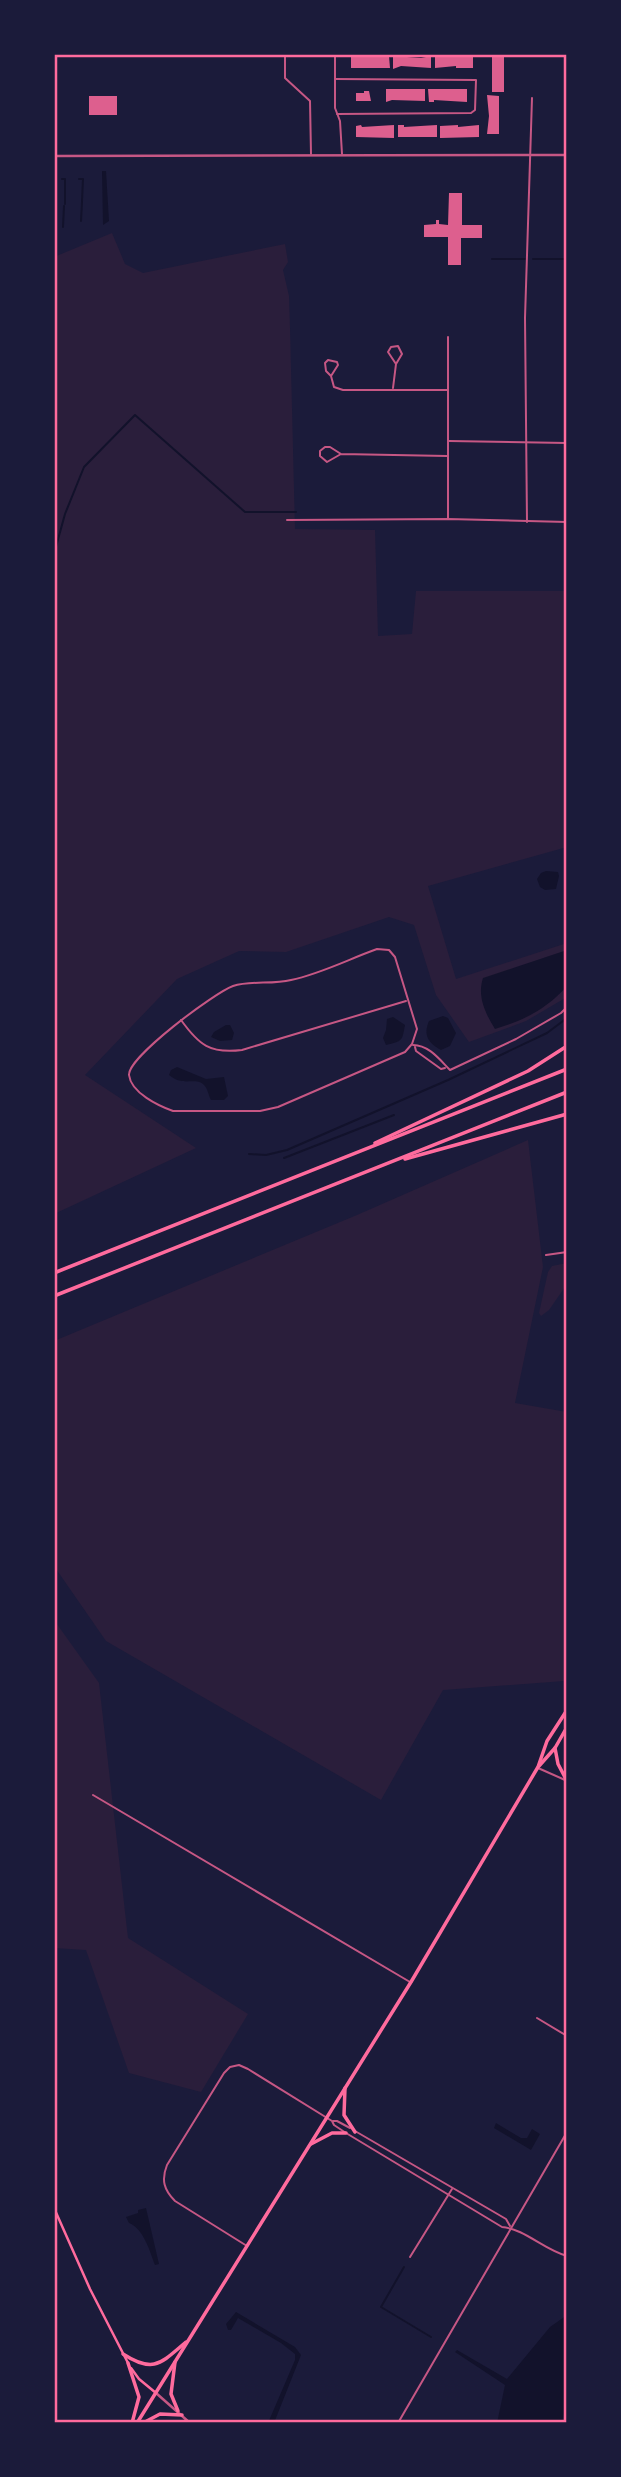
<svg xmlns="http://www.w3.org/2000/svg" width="621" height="2477" viewBox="0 0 621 2477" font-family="'Titillium Web',sans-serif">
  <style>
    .green { fill: #2a1e3b }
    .water { fill: #12122b }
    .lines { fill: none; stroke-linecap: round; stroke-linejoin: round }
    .stream { stroke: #12122b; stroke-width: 2 }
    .building { fill: #dd5f8e }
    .minor { stroke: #c65784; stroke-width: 2 }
    .tertiary { stroke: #c65784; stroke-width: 2.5 }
    .secondary { stroke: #ff6b9d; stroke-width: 2.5 }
    .primary { stroke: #ff6b9d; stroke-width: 3.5 }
    .motorway { stroke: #ff6b9d; stroke-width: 3.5 }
    .neatline { fill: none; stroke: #ff6b9d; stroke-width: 2.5 }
  </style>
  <rect width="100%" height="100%" fill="#1b1b3a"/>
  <g class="green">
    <path d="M112 233 125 264 143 273 285 244 288 262 283 270 289 296 290 328 295 529 375 530 378 636 412 634 416 591H567V847L428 886 456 979 567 943V997L526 1021 469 1042 436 995 414 925 389 917 286 952 239 951 177 979 85 1075 196 1148 54 1214V257Z"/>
    <path d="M528 1140 543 1267 515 1403 567 1412V1675L564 1681 443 1690 381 1800 106 1641 54 1566V1341L357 1215Z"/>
    <path d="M567 1263V1284L549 1310 541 1316 539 1313 548 1272 552 1266Z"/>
    <path d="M54 1620 99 1683 128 1938 248 2014 201 2092 129 2073 86 1950 54 1948Z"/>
  </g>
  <g class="water">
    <path d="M102 171H106L109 221 103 225Z"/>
    <path d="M546 871 558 872 559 876 556 889 545 890 540 887 537 879 541 873Z"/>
    <path d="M567 950V986C548 1008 523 1021 495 1029 485 1013 477 996 483 978Z"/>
    <path d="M443 1016 448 1018 456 1033 450 1046 441 1050C428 1043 423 1035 429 1021Z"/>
    <path d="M393 1017 405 1025C402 1041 403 1041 386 1045L383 1038 386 1030 387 1019Z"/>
    <path d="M226 1025H230L234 1033 232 1040 220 1041 211 1037 214 1032Z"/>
    <path d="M177 1067 206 1079 224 1077 228 1096 224 1100H211C208 1095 208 1088 203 1084 194 1077 183 1087 169 1075L171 1070Z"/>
    <path d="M496 2123 521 2138H527L532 2129 540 2134 531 2150 494 2128Z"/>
    <path d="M146 2208 159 2264 155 2265C150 2252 144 2229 129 2223L126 2217 138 2213V2210Z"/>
    <path d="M236 2312 295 2347 301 2355 274 2423H268L295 2360V2354L281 2343 238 2318 231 2330H228L226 2324Z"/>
    <path d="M567 2315V2398L562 2423H497L505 2385 455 2352 457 2350 507 2379 550 2327Z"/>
  </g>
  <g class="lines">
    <g class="stream">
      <path d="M62 179H65V204"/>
      <path d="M79 179H83L82 201"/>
      <path d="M81 221 82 202"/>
      <path d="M63 227 64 206"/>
      <path d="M492 259H525"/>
      <path d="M533 259H567"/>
      <path d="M54 554 65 514 84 467 135 415 245 512H296"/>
      <path d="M249 1154 266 1155 287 1150 448 1080 547 1033 567 1018"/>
      <path d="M284 1158 394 1115"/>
      <path d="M404 2267 381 2307 431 2337"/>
    </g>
  </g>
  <g class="building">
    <rect x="492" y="54" width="12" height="38"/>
    <path d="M351 56H389L390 68H351Z"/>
    <path d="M393 56 421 58 431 56V68L401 66 393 69Z"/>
    <path d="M435 56H473V68H456V66L435 68Z"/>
    <path d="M386 89H425V101L392 100 386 102Z"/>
    <path d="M428 89H467V102L434 100V102H429Z"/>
    <path d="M364 91H369L371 101H356V93H364Z"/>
    <path d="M487 95 499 96V134H487L489 116Z"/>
    <rect x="89" y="96" width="28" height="19"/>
    <path d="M361 125 362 127 394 125V138L356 137V126Z"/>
    <path d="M398 125H404V127L437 125V137H398Z"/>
    <path d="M458 125V127L479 125V137L440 138V126Z"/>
    <path d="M449 193H462V225H482V238H461V265H448V237H424V225L436 224V220H439V224L448 225Z"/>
  </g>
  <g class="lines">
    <g class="minor">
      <path d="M285 54V78L310 101 311 154"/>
      <path d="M335 54V108L340 121 342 154"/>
      <path d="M335 79 476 80 475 110 471 113 337 114"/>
      <path d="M331 376 326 371 325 363 328 360 337 362 338 365 331 376 334 387 343 390H447"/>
      <path d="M393 388 396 364 402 354 398 346 391 347 388 352 396 364"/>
      <path d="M449 441 567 443"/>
      <path d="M341 454 330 447H325L320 451V456L327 462 341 454 447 456"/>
      <path d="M448 518V337"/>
      <path d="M287 520 448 519 567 522"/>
      <path d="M527 522 525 318 532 98"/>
      <path d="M377 949 389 950 395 957 417 1029 412 1044 405 1052 278 1107 260 1111H173C159 1106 131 1093 129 1075 128 1057 214 993 233 986 251 980 272 985 291 980 320 974 349 959 377 949Z"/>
      <path d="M181 1020C199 1045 210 1054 242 1050L406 1001"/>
      <path d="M413 1045C429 1045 440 1060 450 1070L516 1039 561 1013 567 1007"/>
      <path d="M415 1047 416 1051 441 1069 445 1068"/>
      <path d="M546 1255 567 1252"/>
      <path d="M538 1768 565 1780"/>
      <path d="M93 1795 410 1982"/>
      <path d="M537 2018 567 2036"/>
      <path d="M333 2121H337L350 2128"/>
      <path d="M355 2131 506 2219 510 2226"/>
      <path d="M247 2246 175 2201C164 2190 161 2180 167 2165L224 2073 230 2067 239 2065 248 2069 332 2121 334 2125 346 2133 502 2227C525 2229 544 2250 567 2256"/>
      <path d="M410 2257 452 2189"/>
      <path d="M398 2423 567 2132"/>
    </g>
    <g class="tertiary">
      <path d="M54 156 567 155"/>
      <path d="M156 2393 190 2423"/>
    </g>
    <g class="secondary">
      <path d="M54 2208 90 2289 128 2363"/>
      <path d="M131 2368 139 2379 156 2393"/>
    </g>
    <g class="primary">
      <path d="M555 1748 558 1764 567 1781"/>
      <path d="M539 1766 555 1748 567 1727"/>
      <path d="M345 2088 344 2115 355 2132"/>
      <path d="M311 2144 332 2133H346"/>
      <path d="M123 2354C154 2374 161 2363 186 2342"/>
      <path d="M175 2362 171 2394 178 2411"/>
      <path d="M128 2363 139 2397 132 2423"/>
      <path d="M137 2423 411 1982 538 1767 547 1741 567 1710"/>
      <path d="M143 2423 160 2414 182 2415"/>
    </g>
    <g class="motorway">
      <path d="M375 1143 528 1071 567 1046"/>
      <path d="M405 1159 567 1114"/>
      <path d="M54 1273 567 1069"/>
      <path d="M54 1296 567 1092"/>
    </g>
  </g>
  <rect width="621" height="2477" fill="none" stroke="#1b1b3a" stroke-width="112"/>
  <rect x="56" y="56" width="509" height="2365" class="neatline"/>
</svg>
